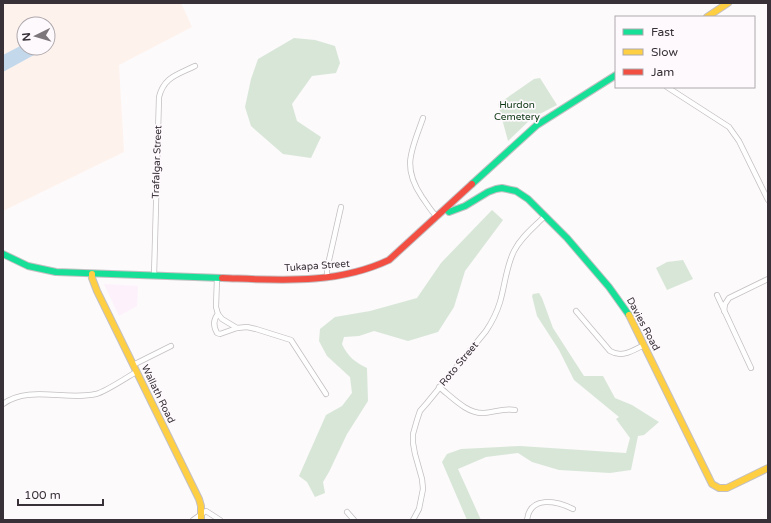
<svg xmlns="http://www.w3.org/2000/svg" width="771" height="523" viewBox="0 0 771 523" font-family="'Varela Round',sans-serif">
  <style>
    .built { fill: #fdf1fc }
    .education { fill: #fef2ed; fill-rule: evenodd }
    .green { fill: #d8e6d8 }
    .water { fill: #c3d9eb }
    .lines { fill: none; stroke-linecap: round; stroke-linejoin: round }
    .street-casing { stroke: #c3bfc2; stroke-width: 6 }
    .fast-casing { stroke: #c3bfc2; stroke-width: 8 }
    .slow-casing { stroke: #c3bfc2; stroke-width: 8 }
    .jam-casing { stroke: #c3bfc2; stroke-width: 8 }
    .street { stroke: #fffefe; stroke-width: 4.5 }
    .fast { stroke: #16e098; stroke-width: 6 }
    .slow { stroke: #ffcf43; stroke-width: 6 }
    .jam { stroke: #f24e42; stroke-width: 6 }
    .labels { text-anchor: middle; dominant-baseline: central; stroke-width: 3.5; stroke-linejoin: round; paint-order: stroke }
    .park-label { font-size: 10px; fill: #07330e; stroke: #fdf9fc }
    .street-label { font-size: 10px; fill: #383138; stroke: #fdf9fc }
  </style>
  <rect width="100%" height="100%" fill="#fcfafb"/>
  <path class="built" d="M104 284 138 286 137 306 119 316Z"/>
  <path class="education" d="M3 3H181L192 27 119 65 124 152 3 211ZM24 24H48V48H24Z"/>
  <g class="green">
    <path d="M294 38 315 40 335 46 340 63 336 73 312 76 292 104 297 121 321 137 311 158 283 154 251 126 245 107 251 79 258 59Z"/>
    <path d="M540 78 557 105 532 118 508 141 498 104 534 79Z"/>
    <path d="M492 210 503 220 465 271 454 307 438 332 408 341 374 331 359 336 344 337 342 344C347 356 356 363 367 368L368 401 347 434 329 472 323 482 325 493 315 497 307 482 299 476 326 415 342 406 352 393 350 377 327 356 319 341 320 329 335 317 370 311 417 298 441 263Z"/>
    <path d="M683 260 693 279 667 290 656 268 667 262Z"/>
    <path d="M539 293 542 298 553 328 584 376H603L615 398 632 405 659 422 644 435 638 436 631 470 610 473 559 470 532 462 518 453 486 457 458 469 481 520H467L442 462 447 454 461 449 520 446 626 453 630 438 616 419 619 417 574 380 559 350 537 316 532 296 533 294Z"/>
  </g>
  <path class="water" d="M24 44V48H31L34 55 3 72V55Z"/>
  <g class="lines">
    <g class="street-casing">
      <g id="street">
        <path d="M667 87 729 127 739 141 768 200"/>
        <path d="M423 118C412 150 401 166 422 197 427 204 431 211 437 217"/>
        <path d="M154 276 159 97C164 77 177 75 195 66"/>
        <path d="M327 277V269L341 207"/>
        <path d="M217 278 216 307 218 314 222 319 237 328 247 327 256 329 291 340 326 394"/>
        <path d="M717 295 751 368"/>
        <path d="M576 311 610 351C622 358 632 351 644 345"/>
        <path d="M724 311 725 304 729 298 768 279"/>
        <path d="M218 314C213 320 213 326 217 333L220 334 237 328"/>
        <path d="M133 365 171 346"/>
        <path d="M439 387C452 397 467 414 484 413 496 412 503 408 515 410"/>
        <path d="M3 404C29 385 66 401 96 394 105 392 126 378 136 372"/>
        <path d="M347 512 354 520"/>
        <path d="M193 520 206 511 220 520"/>
        <path d="M413 520 419 509 423 489 422 479 415 454 413 443V434L417 420 420 411 427 403 486 331C492 322 497 312 500 302 505 285 506 267 514 251 521 237 534 227 545 216"/>
        <path d="M527 520C530 495 557 501 573 509"/>
      </g>
    </g>
    <g class="fast-casing">
      <g id="fast">
        <path d="M472 184 537 125 616 75"/>
        <path d="M446 209 449 212 465 206 488 192 496 189 502 188 516 191 528 199 567 238 609 287 629 315"/>
        <path d="M3 254 28 266 56 272 222 278"/>
      </g>
    </g>
    <g class="slow-casing">
      <g id="slow">
        <path d="M707 17 728 3"/>
        <path d="M92 274V278L97 291 199 499 201 506V520"/>
        <path d="M629 315 712 484 719 488H727L768 468"/>
      </g>
    </g>
    <g class="jam-casing">
      <path id="jam" d="M222 278C279 280 336 285 389 260L472 184"/>
    </g>
    <use href="#street" class="street"/>
    <use href="#fast" class="fast"/>
    <use href="#slow" class="slow"/>
    <use href="#jam" class="jam"/>
  </g>
  <g class="labels">
    <g class="park-label">
      <text x="517" y="105">Hurdon<tspan x="517" dy="12">Cemetery</tspan></text>
    </g>
    <g class="street-label">
      <text transform="translate(157 162) rotate(-88)">Trafalgar Street</text>
      <text transform="translate(317 266) rotate(-4)">Tukapa Street</text>
      <text transform="translate(643 324) rotate(62)">Davies Road</text>
      <text transform="translate(459 364) rotate(-50)">Roto Street</text>
      <text transform="translate(158 394) rotate(64)">Wallath Road</text>
    </g>
  </g>
  <rect width="771" height="523" fill="none" stroke="#383138" stroke-width="8"/>
  <rect x="615" y="16" width="140" height="72" fill="#fdf9fc" stroke="#aea9ae"/>
  <rect x="623" y="29" width="20" height="6" fill="#16e098" stroke="#aea9ae"/>
  <text x="651" y="36" font-size="12" fill="#383138">Fast</text>
  <rect x="623" y="49" width="20" height="6" fill="#ffcf43" stroke="#aea9ae"/>
  <text x="651" y="56" font-size="12" fill="#383138">Slow</text>
  <rect x="623" y="69" width="20" height="6" fill="#f24e42" stroke="#aea9ae"/>
  <text x="651" y="76" font-size="12" fill="#383138">Jam</text>
  <g transform="translate(36 36) rotate(265)"><circle r="19" fill="#fdf9fc" stroke="#aea9ae"/>
  <path d="M0-3L7 15L0 10L-7 15Z" fill="#7d777c"/>
  <text y="-6" font-size="11" font-weight="bold" text-anchor="middle" fill="#383138">N</text>
  </g>
  <path d="M18 499v6h85v-6" fill="none" stroke="#383138" stroke-width="2"/>
  <text x="24" y="499" font-size="12" fill="#383138" stroke="#fdf9fc" stroke-width="3" paint-order="stroke">100 m</text>
</svg>
